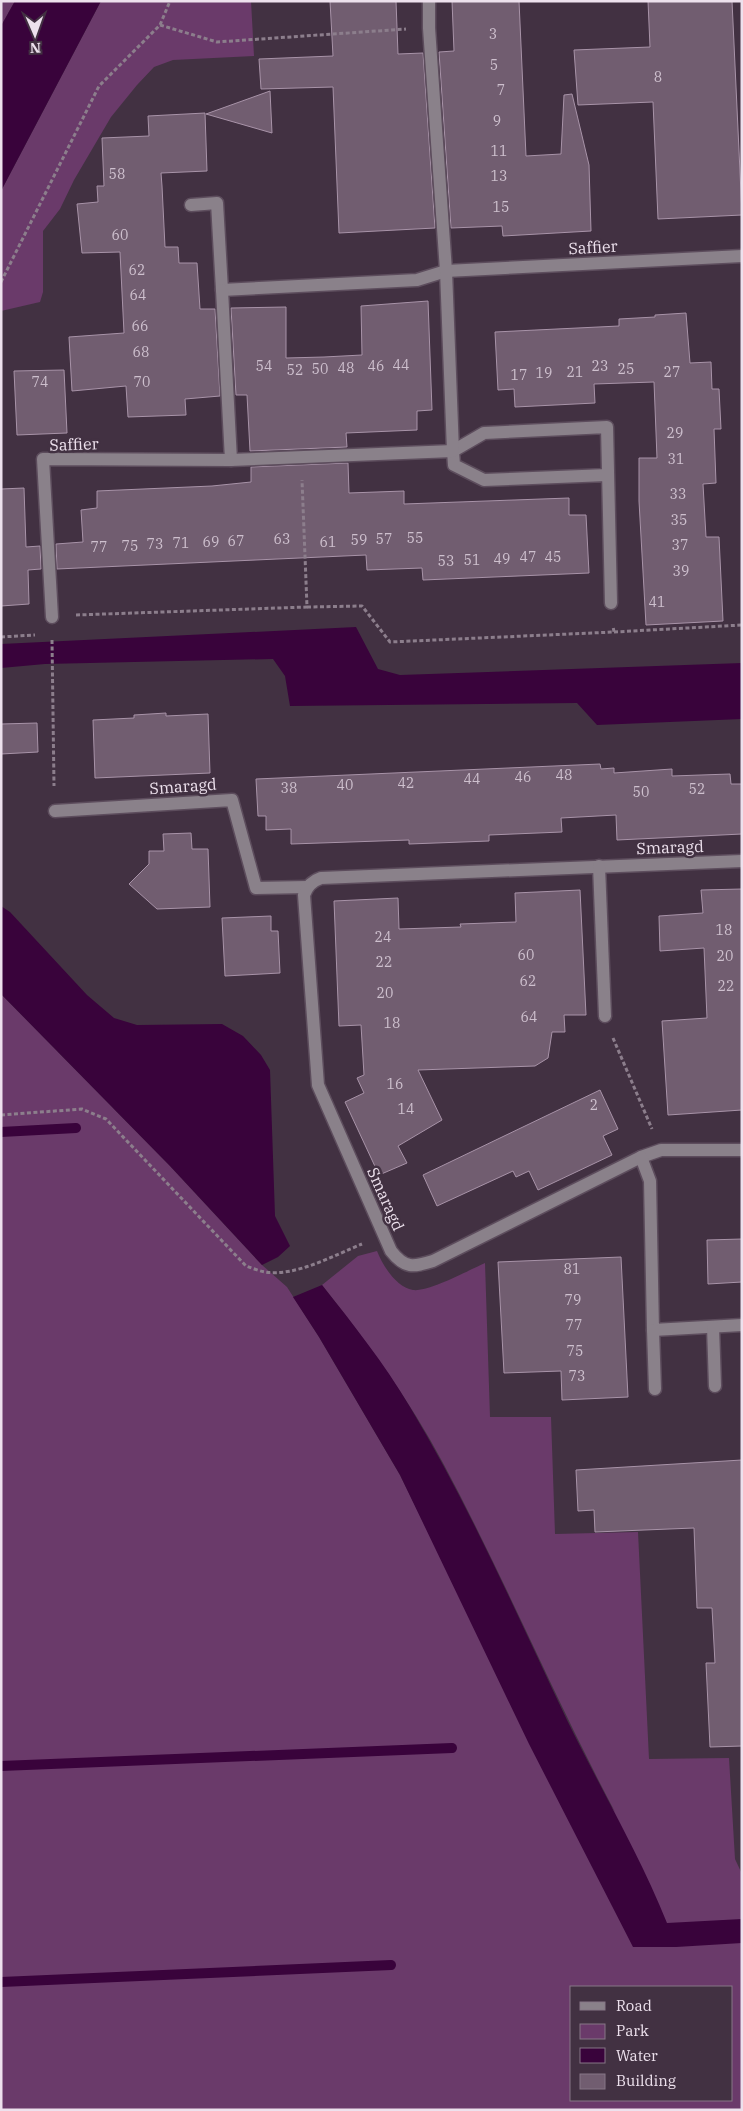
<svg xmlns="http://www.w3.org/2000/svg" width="743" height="2111" viewBox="0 0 743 2111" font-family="'IBM Plex Serif',serif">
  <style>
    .green { fill: #6a3a6a; fill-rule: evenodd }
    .water { fill: #39033b }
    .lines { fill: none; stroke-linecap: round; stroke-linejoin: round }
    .stream { stroke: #39033b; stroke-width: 10 }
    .building { fill: #715d70; stroke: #a893a8 }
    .minor-casing { stroke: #5d4d5d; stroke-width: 15 }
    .path { stroke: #8c7e8c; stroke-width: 3; stroke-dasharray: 4 2.5; stroke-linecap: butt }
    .minor { stroke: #8a818a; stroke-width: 12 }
    .labels { text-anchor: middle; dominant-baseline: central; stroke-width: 5; stroke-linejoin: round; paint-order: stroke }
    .number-label { font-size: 14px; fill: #cec0ce }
    .street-label { font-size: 16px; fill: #ede1ed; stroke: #423142 }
  </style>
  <rect width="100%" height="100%" fill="#423142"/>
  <g class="green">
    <path d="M1 1H15L1 26Z"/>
    <path d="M101 1H251L254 56 173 60 154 67 137 85 111 117 74 180 60 209 43 231V292L40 302 1 311V191Z"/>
    <path d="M1 994 170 1166 262 1265 287 1287 319 1337 400 1475 463 1603 615 1812C554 1697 504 1577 443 1463 409 1399 366 1341 322 1285L358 1256 377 1251C383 1266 396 1287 413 1290 429 1292 469 1270 485 1263L490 1417H551L555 1534 638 1532 649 1759 729 1758 735 1859 742 1874V2110H1ZM572 1987H732V2100H572Z"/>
  </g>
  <g class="water">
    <path d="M15 1H101L1 191V26Z"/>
    <path d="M356 627 378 669 400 675 742 663V719L597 725 577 703 290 706 285 676 273 659 45 664 1 668V644Z"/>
    <path d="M1 906 10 912 87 995 114 1018 137 1025 222 1024 243 1036 261 1055 270 1070 275 1216 290 1246 278 1257 262 1265 170 1166 1 994Z"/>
    <path d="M322 1285C353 1324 384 1363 410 1407 470 1507 517 1615 567 1720 600 1788 639 1853 667 1923L742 1919V1943L676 1947H633L529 1744 400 1475 319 1337 293 1297Z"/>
  </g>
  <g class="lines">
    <g class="stream">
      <path d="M1 1132 76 1128"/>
      <path d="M1 1766 452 1748"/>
      <path d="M1 1982 391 1965"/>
    </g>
  </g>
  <g class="building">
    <path d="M330 1H396L398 54 423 53 435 228 339 233 333 87 261 89 259 59 333 56Z"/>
    <path d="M452 1H519L526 156 561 154 564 95 572 94 589 165 591 231 503 236 502 226 451 228 439 52 454 51Z"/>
    <path d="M648 1H732L742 215 658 219 653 102 578 105 574 50 650 47Z"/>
    <path d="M270 91 272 133 206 114Z"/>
    <path d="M205 113 207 171 161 173 162 186 165 247H178L179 263H197L200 309H215L220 396 185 399 186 415 128 417 126 386 72 391 69 337 124 333 120 252 82 253 77 204 98 202 97 186H104L102 138 149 136 148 116Z"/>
    <path d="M428 301 432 410 417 411V430L346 433 347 447 250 451 247 395H236L231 308 286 307V358L324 357 362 355 361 306Z"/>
    <path d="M686 313 690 363 711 362 712 389H719L721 429H714L716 483 703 484 706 537H719L723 621 646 625 639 501V458H657L654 382 594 384 595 403 515 407 514 389 498 390 495 332 619 326V319L655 317V315Z"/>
    <path d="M64 370 67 433 17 435 14 371Z"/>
    <path d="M348 463 349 493 404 491V504L569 498V515H586L589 573 423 580 422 568 367 570 366 555 57 569 56 544 83 542 81 510 97 508V491L212 486 251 482V467Z"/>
    <path d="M24 488 26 547 40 546 41 569 28 570 29 604 1 606V489Z"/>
    <path d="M166 713V716L208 714 210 773 95 778 93 720 134 718V715Z"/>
    <path d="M37 723 38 752 1 754V724Z"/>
    <path d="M600 764 601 769 614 768V773L672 769V776L730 774 731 784H742V834L617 840 616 815 561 818 562 832 489 835V841L409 844V840L291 844V829L266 830V816H258L256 779Z"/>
    <path d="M191 833 192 849H208L210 907 157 909 129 884 149 864V851H164L163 834Z"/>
    <path d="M742 889V1110L668 1115 662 1021 707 1018 704 948 660 951 659 916 703 913 701 890Z"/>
    <path d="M580 890 586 1015H564L565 1032H552L548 1058 535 1066 418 1070 442 1120 398 1146 407 1163 379 1175 345 1102 364 1093 357 1078 364 1075 361 1025 339 1026 334 901 398 898 399 929 461 927 460 924 516 922 515 893Z"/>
    <path d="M271 916V931H278L280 973 225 976 222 918Z"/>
    <path d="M600 1090 618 1129 603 1136 612 1155 538 1190 529 1171 516 1177 513 1171 437 1206 423 1175Z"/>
    <path d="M742 1239V1282L708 1284 707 1240Z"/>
    <path d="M621 1257 628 1397 562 1400 561 1371 504 1373 498 1262Z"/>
    <path d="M742 1460V1746L710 1747 706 1663H715L712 1608H697L694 1528 595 1532 594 1510 578 1511 576 1470Z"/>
  </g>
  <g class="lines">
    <g class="minor-casing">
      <g id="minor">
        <path d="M191 205 217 203 222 290 417 280 446 271 742 256"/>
        <path d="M222 290 231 460"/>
        <path d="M607 475 484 480 454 465 453 451 484 433 607 427 611 603"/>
        <path d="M52 617 43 459 231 460 453 451 446 271 429 28V1"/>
        <path d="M55 811 232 800 256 888 307 887"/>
        <path d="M742 861 321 878C312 881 307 886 304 895L318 1085 391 1251C405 1269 413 1267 433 1261L641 1157 661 1150H742"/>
        <path d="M599 866 605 1016"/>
        <path d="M641 1157 650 1181 653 1330 742 1325"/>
        <path d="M713 1327 715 1386"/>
        <path d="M653 1330 655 1389"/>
      </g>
    </g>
    <g class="path">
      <path d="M160 25 217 42 406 29"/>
      <path d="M1 282 99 86 160 25 170 1"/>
      <path d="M307 607 362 606 390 642 614 632 613 626"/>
      <path d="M76 615 307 607 302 480"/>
      <path d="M614 632 742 625"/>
      <path d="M1 637 35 635"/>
      <path d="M52 640 54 786"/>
      <path d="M613 1038 652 1129"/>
      <path d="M1 1115 82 1109 106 1119 246 1266C252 1268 259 1271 265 1272 295 1277 335 1255 362 1244"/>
    </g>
    <use href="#minor" class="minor"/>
  </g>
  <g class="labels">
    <g class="number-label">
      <text x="493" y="34">3</text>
      <text x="494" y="65">5</text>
      <text x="658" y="77">8</text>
      <text x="501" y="90">7</text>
      <text x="497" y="121">9</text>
      <text x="499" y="151">11</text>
      <text x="117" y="174">58</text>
      <text x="499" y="176">13</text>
      <text x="501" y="207">15</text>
      <text x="120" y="235">60</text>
      <text x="137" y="270">62</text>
      <text x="138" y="295">64</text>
      <text x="140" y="326">66</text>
      <text x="141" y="352">68</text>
      <text x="401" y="365">44</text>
      <text x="264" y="366">54</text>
      <text x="376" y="366">46</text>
      <text x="600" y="366">23</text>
      <text x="346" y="368">48</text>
      <text x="320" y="369">50</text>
      <text x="626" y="369">25</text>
      <text x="295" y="370">52</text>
      <text x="575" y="372">21</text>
      <text x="672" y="372">27</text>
      <text x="544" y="373">19</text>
      <text x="519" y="375">17</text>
      <text x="40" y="382">74</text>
      <text x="142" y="382">70</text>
      <text x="675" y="433">29</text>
      <text x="676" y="459">31</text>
      <text x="678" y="494">33</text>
      <text x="679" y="520">35</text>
      <text x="415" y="538">55</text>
      <text x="282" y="539">63</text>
      <text x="384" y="539">57</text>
      <text x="359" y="540">59</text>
      <text x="236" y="541">67</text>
      <text x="211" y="542">69</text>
      <text x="328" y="542">61</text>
      <text x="181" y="543">71</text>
      <text x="155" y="544">73</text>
      <text x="680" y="545">37</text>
      <text x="130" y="546">75</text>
      <text x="99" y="547">77</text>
      <text x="528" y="557">47</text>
      <text x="553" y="557">45</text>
      <text x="502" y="559">49</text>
      <text x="472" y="560">51</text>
      <text x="446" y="561">53</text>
      <text x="681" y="571">39</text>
      <text x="657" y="602">41</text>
      <text x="564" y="775">48</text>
      <text x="523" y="777">46</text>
      <text x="472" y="779">44</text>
      <text x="406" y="783">42</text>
      <text x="345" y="785">40</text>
      <text x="289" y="788">38</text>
      <text x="697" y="789">52</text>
      <text x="641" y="792">50</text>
      <text x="724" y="930">18</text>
      <text x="383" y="937">24</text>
      <text x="526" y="955">60</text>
      <text x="725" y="956">20</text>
      <text x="384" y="962">22</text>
      <text x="528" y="981">62</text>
      <text x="726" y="986">22</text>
      <text x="385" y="993">20</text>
      <text x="529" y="1017">64</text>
      <text x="392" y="1023">18</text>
      <text x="395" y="1084">16</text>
      <text x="594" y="1105">2</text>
      <text x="406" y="1109">14</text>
      <text x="572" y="1269">81</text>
      <text x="573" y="1300">79</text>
      <text x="574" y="1325">77</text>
      <text x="575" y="1351">75</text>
      <text x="577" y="1376">73</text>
    </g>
    <g class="street-label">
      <text transform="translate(593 247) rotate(-3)">Saffier</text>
      <text transform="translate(74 444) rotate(-2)">Saffier</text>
      <text transform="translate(183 786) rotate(-4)">Smaragd</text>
      <text transform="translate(670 847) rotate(-2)">Smaragd</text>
      <text transform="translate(386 1199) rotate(66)">Smaragd</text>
    </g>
  </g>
  <rect width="743" height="2111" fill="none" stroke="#ede1ed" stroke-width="5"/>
  <rect x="570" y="1986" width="162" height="115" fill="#423142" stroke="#867786"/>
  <rect x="580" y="2002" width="25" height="8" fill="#8a818a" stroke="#867786"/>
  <text x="616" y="2011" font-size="15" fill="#ede1ed">Road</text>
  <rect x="580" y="2024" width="25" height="15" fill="#6a3a6a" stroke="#867786"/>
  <text x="616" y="2036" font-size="15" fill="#ede1ed">Park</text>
  <rect x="580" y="2048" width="25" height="15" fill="#39033b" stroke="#867786"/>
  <text x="616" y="2061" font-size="15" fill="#ede1ed">Water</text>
  <rect x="580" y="2074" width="25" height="15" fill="#715d70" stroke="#867786"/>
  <text x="616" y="2086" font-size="15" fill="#ede1ed">Building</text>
  <g transform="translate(35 35) rotate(178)" stroke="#423142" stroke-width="4" paint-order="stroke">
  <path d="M0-4L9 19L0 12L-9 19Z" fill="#ede1ed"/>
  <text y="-8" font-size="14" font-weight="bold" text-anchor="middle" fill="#ede1ed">N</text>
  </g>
</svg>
